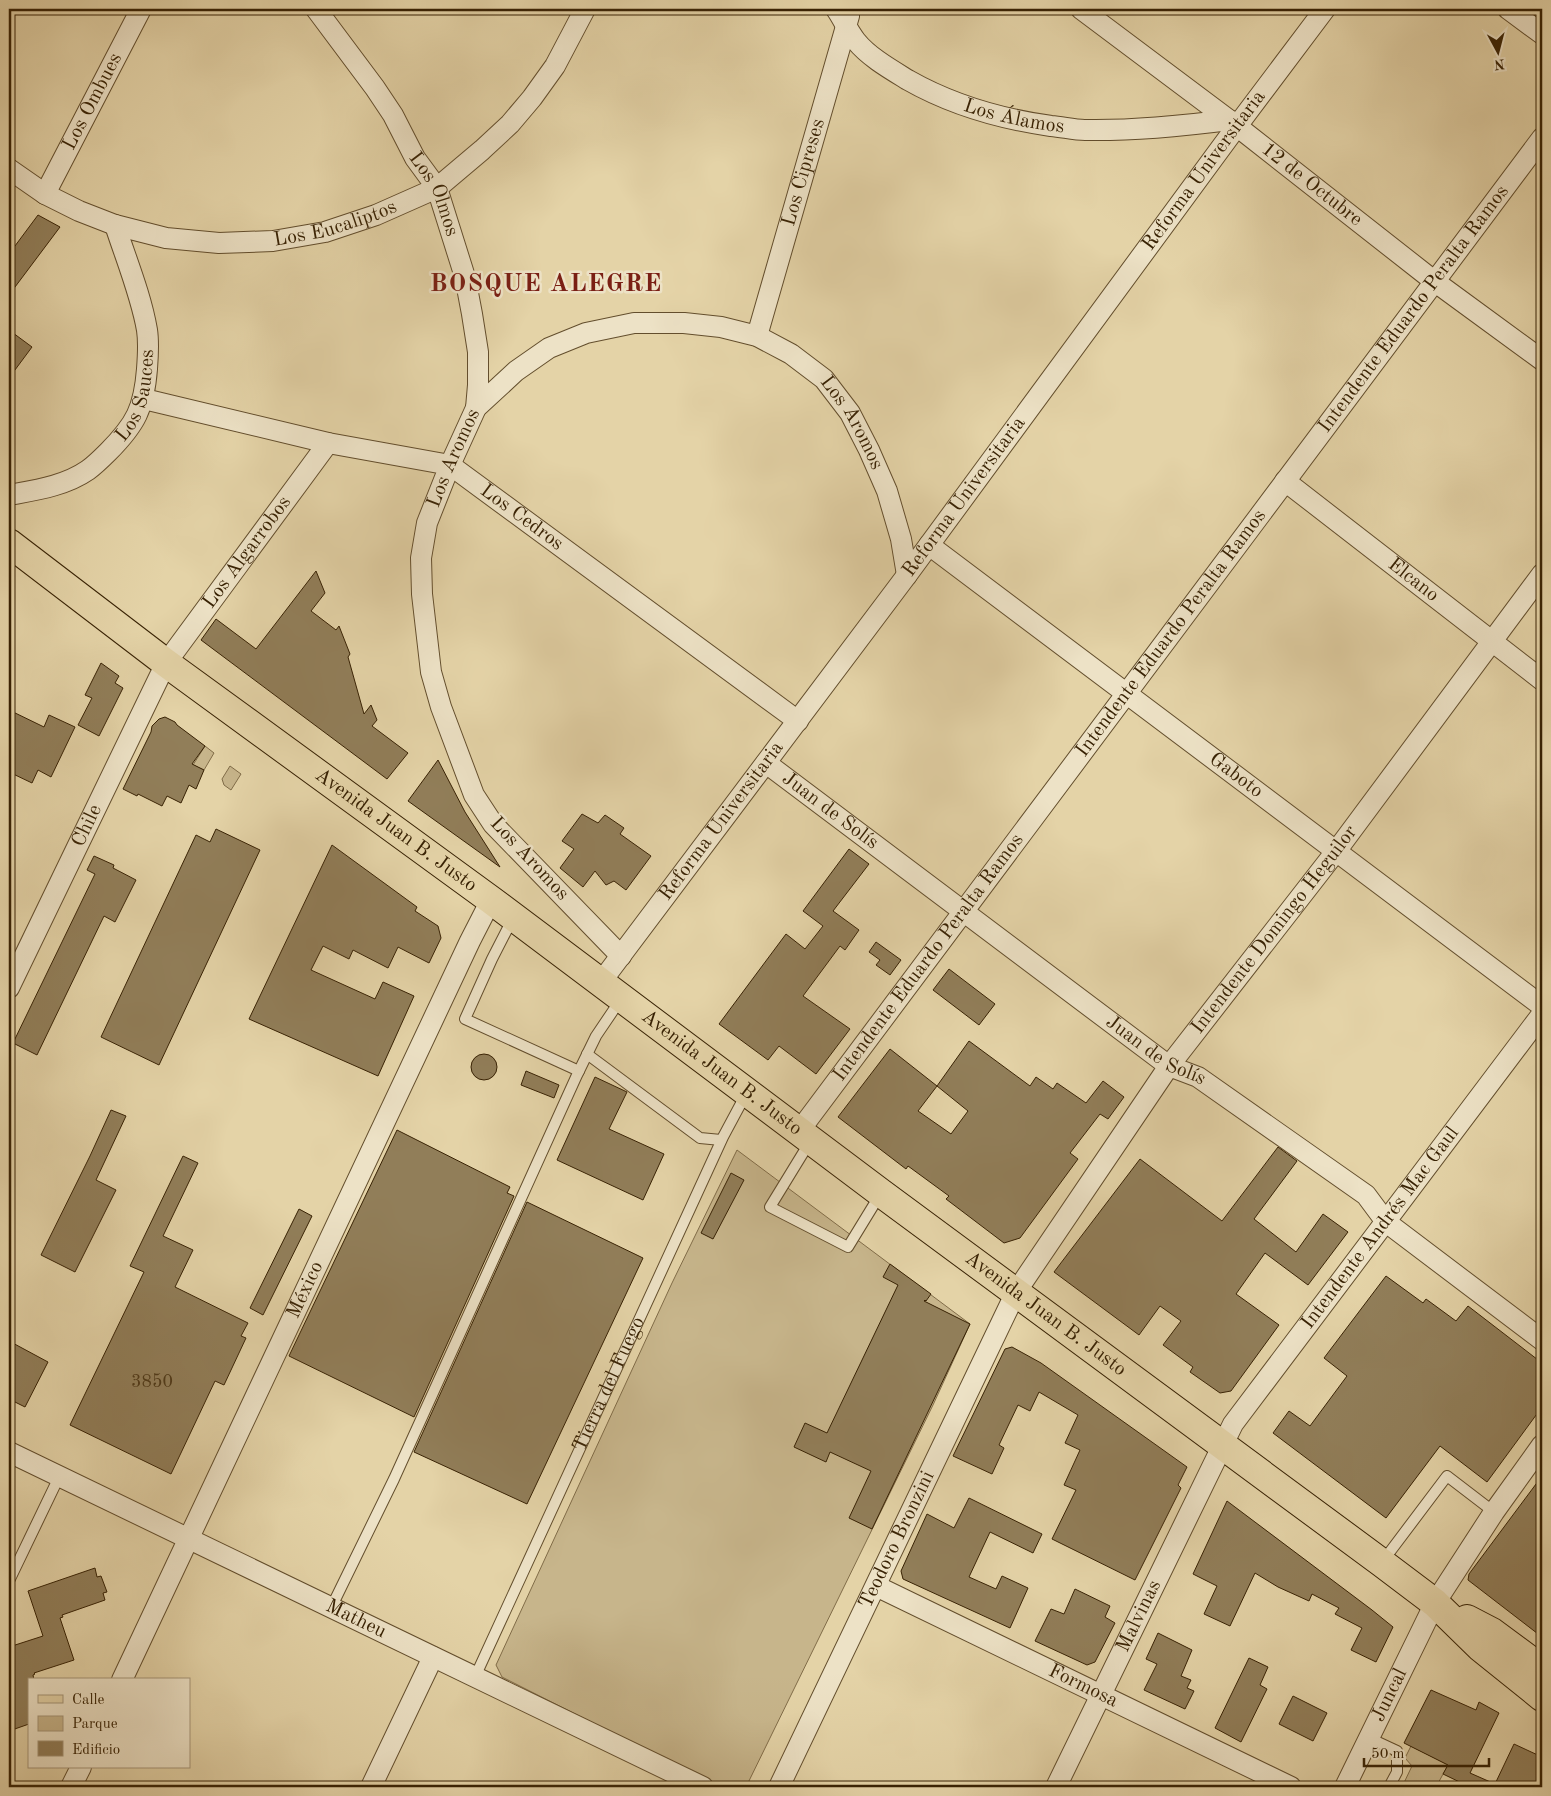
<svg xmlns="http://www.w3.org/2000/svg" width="1551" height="1796" viewBox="0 0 1551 1796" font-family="'Old Standard TT',serif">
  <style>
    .green { fill: #c7b58b; stroke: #806c48 }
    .building { fill: #917e59; stroke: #382204; fill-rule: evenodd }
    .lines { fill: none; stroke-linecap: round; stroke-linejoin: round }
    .service-casing { stroke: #634e2d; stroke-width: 12 }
    .minor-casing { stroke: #634e2d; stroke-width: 22 }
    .primary-casing { stroke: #382204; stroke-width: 30 }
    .service { stroke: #ede2c6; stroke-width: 10 }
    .minor { stroke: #ede2c6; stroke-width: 20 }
    .primary { stroke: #e4d3a7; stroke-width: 28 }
    .labels { text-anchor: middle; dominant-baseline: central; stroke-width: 5; stroke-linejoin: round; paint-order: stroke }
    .number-label { font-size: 18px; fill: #4e3919 }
    .street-label { font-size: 20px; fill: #382204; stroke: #ede2c6 }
    .district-label { font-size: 25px; font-weight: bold; letter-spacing: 1px; fill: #7a1f14; stroke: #ede2c6 }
  </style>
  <rect width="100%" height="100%" fill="#e4d3a7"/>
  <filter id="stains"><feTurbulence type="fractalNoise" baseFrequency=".004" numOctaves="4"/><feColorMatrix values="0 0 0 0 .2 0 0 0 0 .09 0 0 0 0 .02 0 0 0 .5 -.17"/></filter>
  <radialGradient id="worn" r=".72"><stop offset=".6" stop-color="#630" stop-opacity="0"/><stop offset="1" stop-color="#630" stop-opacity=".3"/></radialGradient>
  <g class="green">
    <path d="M205 746 214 753 204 770 193 765Z"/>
    <path d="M230 766 241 774 231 790 224 785 222 779Z"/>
    <path d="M737 1150 970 1324 933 1405 746 1787H720L502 1677 496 1665 672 1283Z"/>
    <path d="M1411 1746 1448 1765 1436 1787H1402L1412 1766 1405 1758Z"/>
  </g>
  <g class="building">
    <path d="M38 215 60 227 9 295V254Z"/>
    <path d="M9 330 32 347 9 378Z"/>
    <path d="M316 571 325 593 311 611 336 630 339 626 350 654 348 657 364 714 371 705 377 720 372 726 408 753 387 779 201 640 216 619 256 649Z"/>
    <path d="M101 663 119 676 115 683 123 688 99 736 78 725 92 698 85 695Z"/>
    <path d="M9 710 44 727 49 715 75 727 51 777 38 770 32 783 9 772Z"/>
    <path d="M165 717 175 722 177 725 205 746 192 764 204 770 196 789 189 785 181 803 167 796 162 806 138 794 137 796 123 789 151 732 152 726 159 719Z"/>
    <path d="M438 760 465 812 500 867 408 801Z"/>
    <path d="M582 814 598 823 605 815 624 828 620 834 651 856 626 890 614 881 606 885 595 871 583 887 560 868 574 849 562 841Z"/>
    <path d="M216 829 260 850 159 1065 101 1037 196 835 210 842Z"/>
    <path d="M332 845 417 907 415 911 438 926 441 938 429 963 398 947 388 968 353 950 349 959 323 946 311 970 375 999 383 982 414 996 378 1076 249 1019Z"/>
    <path d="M849 849 869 864 833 911 859 930 845 950 840 946 803 996 850 1029 816 1074 779 1046 768 1060 719 1024 786 934 805 949 823 926 803 911Z"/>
    <path d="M94 856 114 865 113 868 136 880 115 922 104 916 37 1055 13 1043 95 874 87 870Z"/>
    <path d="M876 942 901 960 890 975 876 965 880 960 869 952Z"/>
    <path d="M949 969 995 1004 979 1025 933 990Z"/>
    <path d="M969 1041 1030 1086 1036 1077 1053 1089 1057 1083 1086 1103 1103 1081 1124 1097 1108 1119 1100 1114 1070 1153 1078 1159 1020 1238 1004 1243 946 1199 949 1196 908 1166 906 1169 838 1117 890 1049 937 1086ZM937 1086 968 1111 951 1134 918 1111Z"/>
    <circle cx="484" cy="1067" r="13"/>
    <path d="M526 1071 559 1085 554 1098 521 1085Z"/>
    <path d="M595 1077 627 1092 609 1129 664 1154 643 1200 557 1160Z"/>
    <path d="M111 1110 126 1116 96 1180 116 1190 75 1272 41 1255 90 1156Z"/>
    <path d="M397 1130 510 1187 507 1193 514 1196 414 1417 289 1356Z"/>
    <path d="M1278 1147 1297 1161 1254 1219 1296 1252 1323 1214 1348 1232 1308 1285 1265 1253 1236 1294 1279 1325 1231 1391 1220 1393 1190 1372 1193 1367 1163 1345 1181 1321 1160 1306 1139 1335 1054 1272 1140 1159 1222 1221Z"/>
    <path d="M183 1156 198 1163 163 1236 193 1250 175 1287 248 1323 241 1336 246 1338 224 1385 215 1381 171 1474 70 1425 144 1272 130 1266Z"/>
    <path d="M731 1173 744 1180 713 1239 701 1233Z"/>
    <path d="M527 1202 643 1258 527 1504 414 1452Z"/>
    <path d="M299 1209 312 1216 263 1315 250 1308Z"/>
    <path d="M890 1264 931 1294 926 1301 925 1300 924 1301 970 1324 872 1529 849 1518 871 1471 830 1452 826 1462 794 1447 805 1423 827 1433 898 1285 883 1277Z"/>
    <path d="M1386 1276 1423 1303 1426 1299 1456 1321 1468 1306 1542 1363V1407L1487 1482 1440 1446 1386 1518 1273 1433 1289 1411 1310 1426 1347 1376 1324 1358Z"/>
    <path d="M9 1341 48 1362 25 1407 9 1399Z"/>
    <path d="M1012 1347 1041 1363 1187 1467 1178 1485 1181 1488 1135 1580 1052 1539 1076 1490 1064 1485 1080 1450 1065 1443 1078 1415 1039 1392 1030 1411 1018 1405 999 1445 1004 1448 992 1474 953 1456 1005 1349Z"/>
    <path d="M1542 1476V1637L1468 1580 1469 1574Z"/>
    <path d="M969 1498 1042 1534 1033 1553 990 1532 969 1577 996 1589 1002 1576 1028 1588 1010 1628 903 1579 901 1571 927 1514 954 1528Z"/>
    <path d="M1227 1501 1372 1610 1393 1627 1376 1662 1351 1650 1362 1628 1335 1614 1339 1608 1312 1594 1309 1601 1278 1587 1255 1573 1230 1626 1204 1614 1217 1586 1193 1574Z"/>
    <path d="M95 1568 97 1577 101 1576 107 1592 103 1593 105 1600 62 1615 63 1617 60 1618 74 1660 34 1673 35 1674 33 1675 34 1680H29V1724L9 1731V1647L43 1636 28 1591Z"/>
    <path d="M1075 1589 1110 1606 1105 1617 1115 1623 1095 1662 1087 1665 1035 1641 1051 1609 1064 1614Z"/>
    <path d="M1158 1633 1192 1650 1181 1676 1191 1680 1187 1688 1194 1691 1185 1709 1144 1690 1157 1664 1146 1659Z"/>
    <path d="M1249 1658 1268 1667 1260 1685 1267 1689 1241 1742 1215 1728Z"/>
    <path d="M1431 1690 1476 1710 1479 1702 1499 1713 1470 1773 1495 1784 1514 1744 1542 1757V1787H1470L1443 1774 1448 1765 1404 1743Z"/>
    <path d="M1293 1696 1327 1713 1313 1741 1279 1724Z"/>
  </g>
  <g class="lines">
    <g class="service-casing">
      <g id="service">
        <path d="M513 918 492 959 465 1019 579 1071"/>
        <path d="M587 1054 700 1138 721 1140"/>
        <path d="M811 1140 770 1207 848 1247 881 1193"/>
        <path d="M1383 1561 1447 1476 1494 1512"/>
        <path d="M9 1581 59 1477"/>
        <path d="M331 1608 394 1479 577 1075 596 1036 621 999"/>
        <path id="s1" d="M475 1677 723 1137 746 1094"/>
        <path d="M1369 1738 1397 1751V1772L1389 1787"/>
      </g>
    </g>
    <g class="minor-casing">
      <g id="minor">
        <path id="s2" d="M316 9 375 88 393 115 415 158 437 188 465 277 472 314 478 352V385L476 408"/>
        <path id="s3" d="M836 9C843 19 848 31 856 41 869 57 890 69 908 80 952 105 1001 119 1051 126 1063 127 1074 130 1085 130 1133 131 1182 126 1229 120"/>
        <path id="s4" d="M1081 9 1229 120 1434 281 1542 360"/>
        <path d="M1508 9 1542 34"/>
        <path id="s5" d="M9 169 45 194 79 211 115 225 166 238 219 243 273 241 325 232 376 215 437 188 482 150 510 124 532 98 555 66 585 9"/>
        <path id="s6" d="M45 194 141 9"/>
        <path id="s7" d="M757 336 849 16"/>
        <path id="s8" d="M144 399 328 443 450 465 798 721"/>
        <path id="s9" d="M1285 481 1542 680"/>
        <path id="s10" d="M9 495C36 490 65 486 88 470 95 465 102 458 108 452 136 424 144 408 147 369 148 356 149 343 147 330 141 295 126 259 115 225"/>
        <path id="s11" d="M929 545 1542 1006"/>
        <path id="s12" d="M766 763 1169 1066 1198 1077 1366 1195 1386 1222 1542 1340"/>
        <path id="s13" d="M621 956 493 824 474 795 441 707 431 672 422 594 421 558 427 523 450 465 476 408 516 371 549 348 586 333 634 323H684L721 327 757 336 791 354 824 379 850 413 869 450 887 491 901 539 907 575"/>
        <path id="s14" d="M601 982 907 575 1237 126 1325 9"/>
        <path id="s15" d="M9 988 166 663 328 443"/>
        <path id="s16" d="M800 1130 1542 138"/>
        <path id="s17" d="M9 1452 703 1787"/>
        <path id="s18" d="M876 1586 1291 1787"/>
        <path id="s19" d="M122 1680 470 941 491 900"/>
        <path d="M71 1787 81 1767"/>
        <path d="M371 1787 433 1657"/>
        <path id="s20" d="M779 1787 1016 1292 1169 1066 1337 850 1542 574"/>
        <path id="s21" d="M1056 1787 1233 1424 1542 1014"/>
        <path id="s22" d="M1345 1787 1435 1603 1494 1512 1542 1445"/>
      </g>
    </g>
    <g class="primary-casing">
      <g id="primary">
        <path id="s23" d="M9 543 166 663 491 900 881 1193 1382 1563 1435 1603 1480 1647 1542 1697"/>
        <path d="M1467 1619 1492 1632 1542 1669"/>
      </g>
    </g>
    <use href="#service" class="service"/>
    <use href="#minor" class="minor"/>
    <use href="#primary" class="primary"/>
  </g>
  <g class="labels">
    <g class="number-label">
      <text x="152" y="1382">3850</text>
    </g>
    <g class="street-label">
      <text stroke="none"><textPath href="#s6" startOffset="104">Los Ombues</textPath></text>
      <text stroke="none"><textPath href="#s3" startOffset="216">Los Álamos</textPath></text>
      <text stroke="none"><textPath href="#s14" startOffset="1011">Reforma Universitaria</textPath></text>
      <text stroke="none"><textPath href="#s7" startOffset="170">Los Cipreses</textPath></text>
      <text stroke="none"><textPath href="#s4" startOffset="290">12 de Octubre</textPath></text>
      <text stroke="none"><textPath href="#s2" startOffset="221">Los Olmos</textPath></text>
      <text stroke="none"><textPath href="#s5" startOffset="345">Los Eucaliptos</textPath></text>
      <text stroke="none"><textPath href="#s16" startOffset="1025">Intendente Eduardo Peralta Ramos</textPath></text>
      <text stroke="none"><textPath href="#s10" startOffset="176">Los Sauces</textPath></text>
      <text stroke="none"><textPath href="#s13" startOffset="1064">Los Aromos</textPath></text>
      <text stroke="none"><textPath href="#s13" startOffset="569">Los Aromos</textPath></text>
      <text stroke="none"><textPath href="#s14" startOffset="606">Reforma Universitaria</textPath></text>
      <text stroke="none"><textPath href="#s8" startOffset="402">Los Cedros</textPath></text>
      <text stroke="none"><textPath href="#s15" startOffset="498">Los Algarrobos</textPath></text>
      <text stroke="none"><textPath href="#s9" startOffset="162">Elcano</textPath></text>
      <text stroke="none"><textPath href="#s16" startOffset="620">Intendente Eduardo Peralta Ramos</textPath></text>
      <text stroke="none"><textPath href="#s11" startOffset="384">Gaboto</textPath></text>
      <text stroke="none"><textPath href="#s12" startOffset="80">Juan de Solís</textPath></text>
      <text stroke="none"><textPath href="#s14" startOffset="201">Reforma Universitaria</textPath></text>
      <text stroke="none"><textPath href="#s15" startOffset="180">Chile</textPath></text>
      <text stroke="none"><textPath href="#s23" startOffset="482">Avenida Juan B. Justo</textPath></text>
      <text transform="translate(529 859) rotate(47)">Los Aromos</text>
      <text stroke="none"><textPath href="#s20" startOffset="994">Intendente Domingo Heguilor</textPath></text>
      <text stroke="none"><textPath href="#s16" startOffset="215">Intendente Eduardo Peralta Ramos</textPath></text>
      <text stroke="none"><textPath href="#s12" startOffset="485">Juan de Solís</textPath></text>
      <text stroke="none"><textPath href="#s23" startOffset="888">Avenida Juan B. Justo</textPath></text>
      <text stroke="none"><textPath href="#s21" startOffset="649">Intendente Andrés Mac Gaul</textPath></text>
      <text stroke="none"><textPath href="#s19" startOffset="431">México</textPath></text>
      <text stroke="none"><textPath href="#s23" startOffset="1292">Avenida Juan B. Justo</textPath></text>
      <text stroke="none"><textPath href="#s1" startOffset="322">Tierra del Fuego</textPath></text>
      <text stroke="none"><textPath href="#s20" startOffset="274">Teodoro Bronzini</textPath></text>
      <text stroke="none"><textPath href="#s21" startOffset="190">Malvinas</textPath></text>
      <text stroke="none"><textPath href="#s17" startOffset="385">Matheu</textPath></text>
      <text stroke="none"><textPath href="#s18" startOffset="230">Formosa</textPath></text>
      <text stroke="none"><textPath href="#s22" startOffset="102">Juncal</textPath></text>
    </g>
    <g class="district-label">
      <text x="546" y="284">BOSQUE ALEGRE</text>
    </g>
  </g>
  <rect width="1551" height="1796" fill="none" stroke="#e4d3a7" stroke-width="30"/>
  <rect x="10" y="10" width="1531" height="1776" fill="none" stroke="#382204" stroke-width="2.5"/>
  <rect x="15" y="15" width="1521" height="1766" fill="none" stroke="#382204"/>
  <rect x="28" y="1678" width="162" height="90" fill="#ede2c6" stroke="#a59578"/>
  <rect x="38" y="1695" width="25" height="8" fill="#e4d3a7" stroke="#a59578"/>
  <text x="72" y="1704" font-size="15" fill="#382204">Calle</text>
  <rect x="38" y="1716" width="25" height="15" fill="#c7b58b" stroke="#a59578"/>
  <text x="72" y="1728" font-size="15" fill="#382204">Parque</text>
  <rect x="38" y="1741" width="25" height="15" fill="#917e59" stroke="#a59578"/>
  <text x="72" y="1754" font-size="15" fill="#382204">Edificio</text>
  <g transform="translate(1498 52) rotate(173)" stroke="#ede2c6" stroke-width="4" paint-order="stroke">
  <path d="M0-4L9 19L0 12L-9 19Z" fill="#382204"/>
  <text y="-8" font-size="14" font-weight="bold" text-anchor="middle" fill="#382204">N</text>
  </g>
  <path d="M1364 1758v8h125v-8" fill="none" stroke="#382204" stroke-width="2.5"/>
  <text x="1371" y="1758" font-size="15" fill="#382204" stroke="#ede2c6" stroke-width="4" paint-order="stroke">50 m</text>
  <rect width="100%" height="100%" filter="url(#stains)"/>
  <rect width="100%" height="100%" fill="url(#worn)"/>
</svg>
